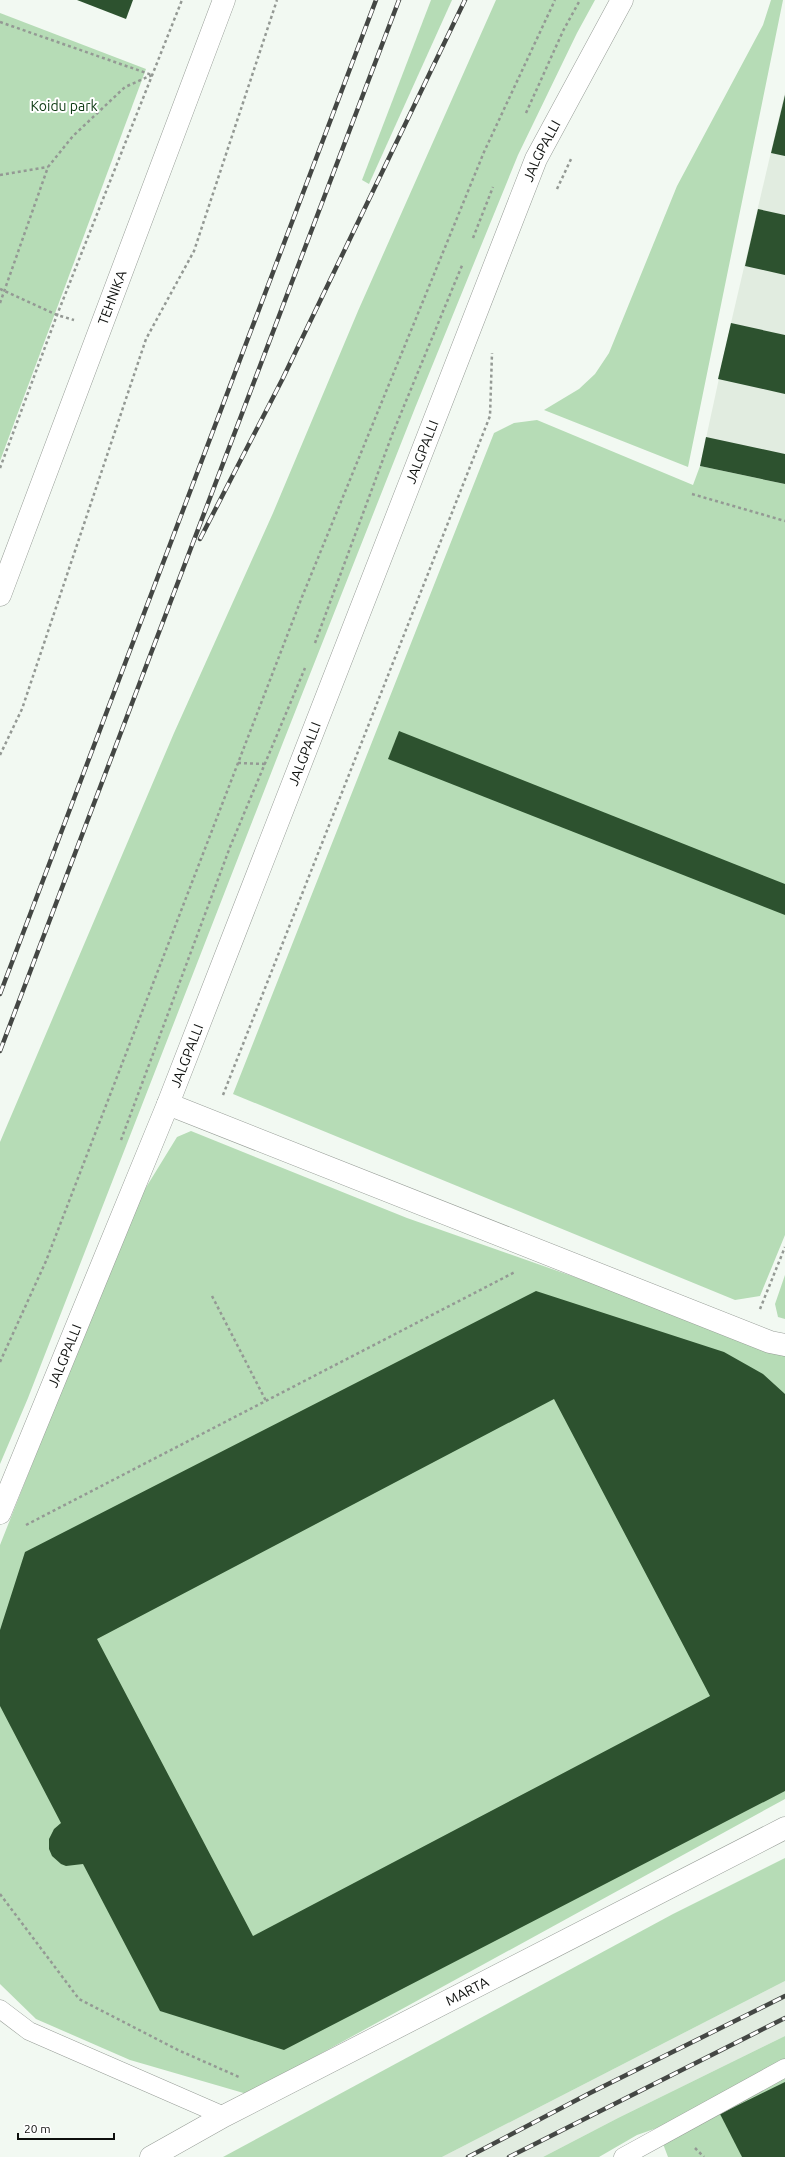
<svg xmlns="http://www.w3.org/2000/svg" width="785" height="2157" viewBox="0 0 785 2157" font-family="Ubuntu,sans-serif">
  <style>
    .built { fill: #e1ece0 }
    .green { fill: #b6dcb6 }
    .building { fill: #2d522f; fill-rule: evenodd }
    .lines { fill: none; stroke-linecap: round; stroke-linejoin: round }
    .service-casing { stroke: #979d97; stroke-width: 19 }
    .minor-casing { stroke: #979d97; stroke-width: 23 }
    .secondary-casing { stroke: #979d97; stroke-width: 23 }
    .path { stroke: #949994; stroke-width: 2.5; stroke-dasharray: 3 3; stroke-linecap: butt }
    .service { stroke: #fff; stroke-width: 18 }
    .minor { stroke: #fff; stroke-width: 22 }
    .secondary { stroke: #fff; stroke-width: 22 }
    .rail-casing { stroke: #444744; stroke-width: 4.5 }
    .rail { stroke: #fff; stroke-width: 3; stroke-dasharray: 9; stroke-linecap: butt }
    .labels { text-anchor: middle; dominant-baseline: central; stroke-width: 4; stroke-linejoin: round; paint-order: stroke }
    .park-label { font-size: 14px; fill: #0a370f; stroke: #fff }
    .street-label { font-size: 14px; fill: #0e100e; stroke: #fff }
  </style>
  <rect width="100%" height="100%" fill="#f2f9f2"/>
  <g class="built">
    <path d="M785 92V484L700 466 731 323Z"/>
    <path d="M785 1981V2036L618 2118 543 2157H442Z"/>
  </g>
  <g class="green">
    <path d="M431 0H452L369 184 362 180Z"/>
    <path d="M496 0H595L577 33 518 155 415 408 282 745 28 1398 0 1464V1142L174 733 273 513 358 311Z"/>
    <path d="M771 0H783L688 467 544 410 579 389 595 374 609 353 677 186 763 25Z"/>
    <path d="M0 13 146 69 0 461Z"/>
    <path d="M537 420 693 485 700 466 785 484V1235L760 1296 735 1300 233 1094 494 433 514 423Z"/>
    <path d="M191 1131 407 1218 785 1351V1799L247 2094 130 2060 36 2019 0 1984V1545L134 1207 177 1137Z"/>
    <path d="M785 1275V1319L778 1317 775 1304Z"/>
    <path d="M785 1858V1981L442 2157H223L673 1914Z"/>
    <path d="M785 2036V2157H668L657 2128 637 2135 599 2157H543L618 2118Z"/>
  </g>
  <g class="building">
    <path d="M77 0H133L126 19Z"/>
    <path d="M785 95V156L771 153Z"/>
    <path d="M758 209 785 215V275L745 266Z"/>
    <path d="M731 323 785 335V394L718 379Z"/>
    <path d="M706 437 785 454V484L700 466Z"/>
    <path d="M399 731 785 884V915L388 759Z"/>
    <path d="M536 1291 724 1352 763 1374 785 1394V1791L284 2050 160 2011 83 1864 66 1866 61 1864 52 1856 49 1849V1839L54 1829 61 1823 0 1706V1630L25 1552ZM554 1399 710 1696 253 1936 97 1639Z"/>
    <path d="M785 2082V2157H742L720 2114Z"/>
  </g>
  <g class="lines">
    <g class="service-casing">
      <g id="service">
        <path d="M0 2009 29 2031 224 2116"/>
        <path d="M623 2157 785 2068"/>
      </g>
    </g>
    <g class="minor-casing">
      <g id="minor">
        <path d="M168 1104 770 1342 785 1345"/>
        <path id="s1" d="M0 1513 168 1104 536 159 622 0"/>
        <path id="s2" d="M151 2157 224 2116 785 1828"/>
      </g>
    </g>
    <g class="secondary-casing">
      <g id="secondary">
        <path id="s3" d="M0 595 224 0"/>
      </g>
    </g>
    <g class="path">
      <path d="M0 22 152 75"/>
      <path d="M526 113 563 31 580 0"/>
      <path d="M0 175 48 167"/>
      <path d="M557 189 572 157"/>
      <path d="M473 238 493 187"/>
      <path d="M0 289 57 315 74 320"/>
      <path d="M0 303 48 167 73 136 125 87 152 75"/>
      <path d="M0 468 57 315 182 0"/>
      <path d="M692 494 785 521"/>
      <path d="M315 643 392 435 463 263"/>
      <path d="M0 755 22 709 146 339 194 251 277 0"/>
      <path d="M238 763 266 764"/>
      <path d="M223 1095 490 416 492 353"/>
      <path d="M121 1140 230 847 305 668"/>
      <path d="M212 1296 266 1401"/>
      <path d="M760 1309 785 1247"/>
      <path d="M0 1362 46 1261 302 597 484 152 555 0"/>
      <path d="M26 1525 515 1272"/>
      <path d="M0 1894 79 1999 178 2050 239 2077"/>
      <path d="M695 2148 704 2157"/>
    </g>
    <use href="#service" class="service"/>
    <use href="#minor" class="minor"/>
    <use href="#secondary" class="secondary"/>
    <g class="rail-casing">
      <g id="rail">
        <path d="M200 539 282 380 465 0"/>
        <path d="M0 994 376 0"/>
        <path d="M0 1051 399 0"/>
        <path d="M468 2157 590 2093 785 1996"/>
        <path d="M509 2157 785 2018"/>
      </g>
    </g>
    <use href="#rail" class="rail"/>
  </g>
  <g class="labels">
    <g class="park-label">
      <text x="64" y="106">Koidu park</text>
    </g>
    <g class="street-label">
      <text stroke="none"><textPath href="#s1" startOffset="1466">JALGPALLI</textPath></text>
      <text stroke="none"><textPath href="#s3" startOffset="318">TEHNIKA</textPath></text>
      <text stroke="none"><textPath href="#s1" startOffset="1142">JALGPALLI</textPath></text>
      <text stroke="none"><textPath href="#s1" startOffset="818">JALGPALLI</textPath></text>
      <text stroke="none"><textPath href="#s1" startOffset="494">JALGPALLI</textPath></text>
      <text stroke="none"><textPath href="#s1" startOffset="170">JALGPALLI</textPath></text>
      <text stroke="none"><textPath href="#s2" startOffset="357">MARTA</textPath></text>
    </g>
  </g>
  <path d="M18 2133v6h96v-6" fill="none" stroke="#0e100e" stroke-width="2"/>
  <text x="24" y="2133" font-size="12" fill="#0e100e" stroke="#ffffff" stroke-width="3" paint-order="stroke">20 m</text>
</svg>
